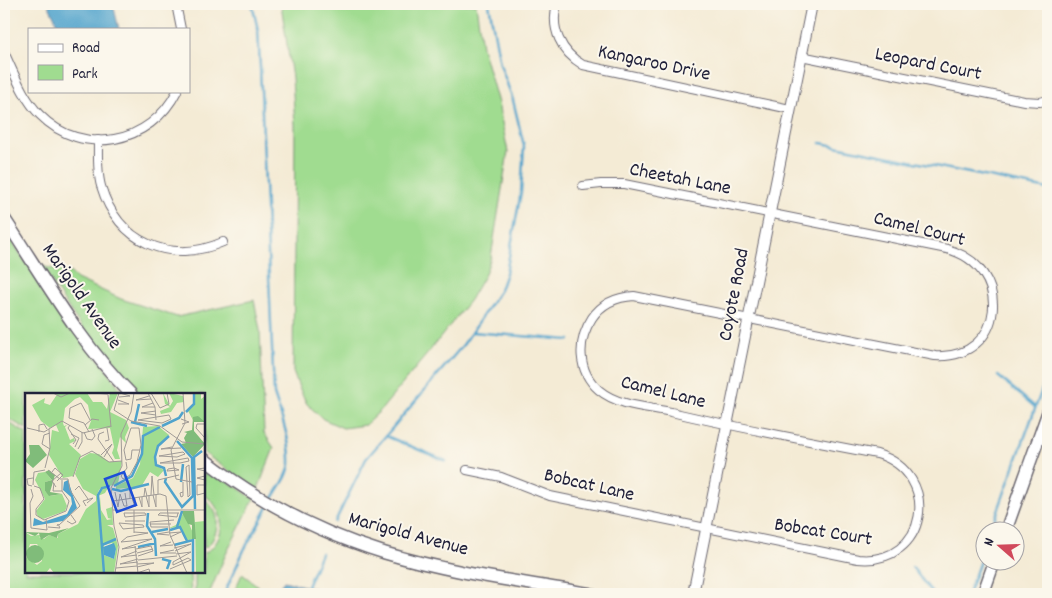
<svg xmlns="http://www.w3.org/2000/svg" width="1052" height="598" viewBox="0 0 1052 598" font-family="Dekko,sans-serif">
  <style>
    .green { fill: #a0dc90; stroke: #617f66 }
    .water { fill: #50a3cc; stroke: #396284 }
    .lines { fill: none; stroke-linecap: round; stroke-linejoin: round }
    .stream { stroke: #50a3cc; stroke-width: 2.5 }
    .minor-casing { stroke: #6c6871; stroke-width: 10 }
    .tertiary-casing { stroke: #6c6871; stroke-width: 12 }
    .secondary-casing { stroke: #6c6871; stroke-width: 14 }
    .minor { stroke: #fff; stroke-width: 8 }
    .tertiary { stroke: #fff; stroke-width: 10 }
    .secondary { stroke: #fff; stroke-width: 11 }
    .labels { text-anchor: middle; dominant-baseline: central; stroke-width: 4; stroke-linejoin: round; paint-order: stroke }
    .street-label { font-size: 20px; fill: #22223b; stroke: #fbf7ec }
    .inset-river { fill: none; stroke: #50a3cc; stroke-width: 2.5 }
    .inset-road { fill: none; stroke: #a09b97; stroke-width: 1 }
    .view { fill: #1d4ed8; fill-opacity: 0.15; stroke: #1d4ed8; stroke-width: 2.5 }
    .inset-edge { fill: none; stroke: #22223b; stroke-width: 2.5 }
  </style>
  <rect width="100%" height="100%" fill="#fbf7ec"/>
  <filter id="ink" filterUnits="userSpaceOnUse"><feTurbulence type="fractalNoise" baseFrequency=".02" numOctaves="2"/><feDisplacementMap in="SourceGraphic" scale="10" xChannelSelector="R" yChannelSelector="G"/><feConvolveMatrix kernelMatrix="1 2 1 2 8 2 1 2 1" color-interpolation-filters="sRGB"/></filter>
  <filter id="wash" filterUnits="userSpaceOnUse"><feTurbulence type="fractalNoise" baseFrequency=".0096" numOctaves="4" result="noise"/><feDisplacementMap in="SourceGraphic" scale="20" xChannelSelector="R" yChannelSelector="G"/><feGaussianBlur stdDeviation="1.12" result="paint"/><feColorMatrix in="noise" values="0 0 0 0 0 0 0 0 0 0 0 0 0 0 0 0 0 1.4 0 .05"/><feComposite in="paint" operator="in"/></filter>
  <g filter="url(#wash)">
    <rect width="100%" height="100%" fill="#f4ebd5"/>
    <g class="green">
      <path d="M281 4H476L482 47 498 103 508 152 491 257 485 274 470 300 428 353 381 410 365 425 343 428 323 419 307 404 300 390 293 372 295 125 292 78Z"/>
      <path d="M4 228 26 263H28L124 394H26V429L4 416Z"/>
      <path d="M41 266 71 273 77 279 121 299 177 317 254 300 260 330 264 433 274 448 257 491 204 453V394H138C100 357 70 311 41 266Z"/>
      <path d="M4 420 26 433V572H190L191 594H4Z"/>
      <path d="M204 465 254 499 225 556 209 594H195V572H204V553C228 541 226 508 204 495Z"/>
      <path d="M204 499C210 504 217 511 217 520 218 530 213 544 204 548Z"/>
      <path d="M242 574 269 594H233Z"/>
    </g>
    <g class="water">
      <path d="M48 4H113L119 29H60Z"/>
      <path d="M284 581 338 594H274Z"/>
    </g>
    <g class="lines">
      <g class="stream">
        <path d="M252 4 258 30 260 66 274 394C281 416 291 441 290 464 289 476 278 489 272 500"/>
        <path d="M821 143 1048 189"/>
        <path d="M472 332 570 340"/>
        <path d="M998 376 1035 407"/>
        <path d="M386 436 446 461"/>
        <path d="M335 522 366 459 463 345 500 290 506 273 521 192 524 146 513 100 500 64 489 4"/>
        <path d="M991 530 1048 373"/>
        <path d="M912 567 933 594"/>
        <path d="M306 589 321 553"/>
        <path d="M224 594 244 550 268 507"/>
        <path d="M968 594 984 550"/>
      </g>
    </g>
  </g>
  <g filter="url(#ink)">
    <g class="lines">
      <g class="minor-casing">
        <g id="minor">
          <path d="M176 4 181 29"/>
          <path d="M557 4C550 29 561 52 583 65L790 109"/>
          <path d="M4 52C14 73 23 98 40 115 82 158 151 144 177 91"/>
          <path d="M801 56 1024 101 1040 102 1048 100"/>
          <path d="M98 140C98 156 97 172 101 186 118 243 170 265 223 242"/>
          <path d="M467 470 501 477 550 496 858 559C928 566 943 474 877 454 808 441 739 428 671 412 648 407 618 406 599 390 577 371 577 341 592 318 602 303 617 297 634 296L935 356C1006 360 1014 267 947 249L624 184H601L583 186"/>
        </g>
      </g>
      <g class="tertiary-casing">
        <path id="tertiary" d="M693 594 812 4"/>
      </g>
      <g class="secondary-casing">
        <g id="secondary">
          <path d="M4 218C43 277 81 345 131 394"/>
          <path d="M204 459C258 501 320 533 385 553 452 573 522 582 591 594"/>
          <path d="M1006 530 1048 412"/>
          <path d="M983 594 995 560"/>
        </g>
      </g>
      <use href="#minor" class="minor"/>
      <use href="#tertiary" class="tertiary"/>
      <use href="#secondary" class="secondary"/>
    </g>
  </g>
  <g class="labels">
    <g class="street-label">
      <text transform="translate(654 64) rotate(12)">Kangaroo Drive</text>
      <text transform="translate(928 65) rotate(11)">Leopard Court</text>
      <text transform="translate(680 180) rotate(11)">Cheetah Lane</text>
      <text transform="translate(919 230) rotate(14)">Camel Court</text>
      <text transform="translate(735 295) rotate(-79)">Coyote Road</text>
      <text transform="translate(81 297) rotate(55)">Marigold Avenue</text>
      <text transform="translate(663 393) rotate(14)">Camel Lane</text>
      <text transform="translate(589 486) rotate(13)">Bobcat Lane</text>
      <text transform="translate(823 533) rotate(9)">Bobcat Court</text>
      <text transform="translate(408 535) rotate(15)">Marigold Avenue</text>
    </g>
  </g>
  <g transform="translate(25 393)">
    <rect width="180" height="180" fill="#f4ebd5"/>
    <path d="M33 0H62L68 9H77L82 16 85 0H93L85 19 101 27 104 35 100 44 101 50 95 44 92 57 95 66H90L87 60 89 54 85 35 63 36 66 28 63 12 55 4 50 6 40 15 38 30 39 33 42 32 40 34 45 47 49 45 50 48 44 51 56 62 48 83 38 85 24 62 27 37 34 39 31 32 25 35 16 28 7 12 20 5 19 10 25 12ZM138 0 145 13 148 8 144 0 158 3 159 9 152 10 146 19 136 21 135 18 145 14 140 11ZM169 0H176V6L180 3V29H169L163 18 169 11ZM133 33 144 42 133 53 130 64V72L139 77 133 84 125 79 116 94 91 96V93L108 85 115 71 118 34ZM65 60 74 61 84 69 97 68 93 91 84 93 80 100 73 103 75 97 83 93 77 94 74 97 72 102 73 118 75 104 76 117 82 127 87 126 83 125 81 116 87 114 88 132H82L88 135 93 153 89 180H29L25 175 21 180H0V139L6 143 22 141 14 144 19 146 24 142 33 145V141L53 131 61 116 71 108V103L58 96 50 81 55 66ZM87 150 91 156 89 166 79 162V152ZM5 151H12L17 158V168L12 172 1 164ZM20 79 27 87 20 89V98L25 103 37 101 42 113 40 118 18 126 13 124 11 118 20 106 10 87 13 80ZM159 119 168 140 167 146 162 148 155 134 144 135 151 132ZM180 128V180H171L170 129Z" fill="#a0dc90" fill-rule="evenodd"/>
    <path d="M173 23 180 29H169V38L180 51 168 64 156 51 161 50 159 45 162 40 159 39 167 37 168 24ZM4 52H14L22 62 8 75 0 68 5 61ZM24 77 30 82 25 99 37 101 24 103 20 98V89L27 87 20 79ZM156 118H169L171 146H167V132L163 131ZM44 135 33 141 32 145 24 142 16 147 14 140 10 143 0 139 24 140ZM1 161a9 9 0 1 1 18 0a9 9 0 1 1-18 0Z" fill="#80bc7a"/>
    <path d="M43 87 52 115 38 128 8 133 9 125 18 129 42 121 47 111 46 104 38 97 39 89ZM89 150 91 156 89 166 79 162 78 154Z" fill="#50a3cc"/>
    <path class="inset-river" d="M161 19 169 11V0M106 29 122 33M110 29 114 11M137 33 154 25 158 19M141 83 139 75 131 72 130 64 133 53 144 43M141 85 140 89 157 114 168 103 167 65 152 48M156 89 158 71M89 93 107 83 117 61 118 43 135 34M87 96 96 98 124 91M170 116 169 64 177 58M123 120 122 133 130 146 131 163M152 134 157 118M145 137 155 134 162 148M127 139 143 136M77 152 91 146M149 152 168 147V180M113 154 131 150M137 166 145 168 142 176M79 180 73 102 77 95 85 93"/>
    <path class="inset-road" d="M28 0 36 4 45 0M68 0 83 1M94 0 89 17 106 28 135 33 157 49 180 51M123 0 130 14 131 27M126 0 135 15 144 11 142 0M158 0 160 30 146 57 151 86 167 89M83 2 86 34M124 3 111 7 126 6M94 4 105 3 95 0M128 10 117 14H130M93 11H104L93 7M131 18 116 20 131 22M144 22 146 26 137 30 113 27ZM156 26 164 29 157 31M180 31H172L171 35 180 45M45 32 43 35 51 47 48 51M60 32 67 26 74 27M2 35 19 39 37 28 58 40 86 33M14 39V32L19 31 22 36M59 39 62 46 67 47 70 43 67 36M64 39 59 30 44 25 45 15 56 10 65 27M79 39 74 41 73 46 89 69M46 41 54 45 50 54M80 48 84 47 82 35M147 54 136 56 156 55M25 56 17 51 19 42 25 40M53 56 57 49V39M158 59 160 61 152 64 134 63ZM76 62 87 51 79 64M163 65 164 68 155 70H135ZM101 67 106 66 107 57H115M101 69 102 75 96 83 98 86 105 82 112 69 116 52 114 35H106L99 57 101 67M164 72 165 102 163 104 161 74ZM20 75 25 55 24 36M149 75 154 77 142 78 143 76ZM180 75 172 76 180 78M23 77 35 86H43M27 79 30 75 38 82 32 88M180 83 172 85 180 87M48 84 55 64 67 58 84 69 97 68M158 89V103L156 104 155 100 158 99M29 90 28 98H37M8 92 9 79 20 77M180 92H172V102L180 100M7 93 3 92 2 86 8 85M9 93 15 95 19 106 11 116V122L19 127 41 118 44 108 37 98V87M31 94 27 88 36 80M6 96 8 103 5 110 6 135 22 137 21 126M50 97 54 93 63 106M90 99 93 114 95 101 99 113H102L100 100M133 101V87L154 82M126 102 127 83 129 102M128 102 131 114V101M119 103 120 95 122 103M121 103 124 114V102M114 104 117 114V104M105 105V97L108 105M107 105 110 114V105M88 108 135 101 141 103 145 142 162 180M61 113 58 108 68 105 62 110M88 117H180M109 117V140M99 120H120L121 122 100 124ZM153 120 152 124 133 122 135 120H154M42 128 47 131 51 129 46 122M100 128H120M94 130 118 132 119 134 98 136ZM125 131H146M34 132 55 113 45 97 43 86M23 134 35 135 33 131 32 133M143 134H126L125 129 149 127M109 139 123 140 102 144 96 149 127 146 97 156 111 154M144 139 132 141 144 142M144 140 156 139 145 144M146 149 135 153 148 152M110 153 113 180M149 155 166 151 150 158M111 156 126 153 128 158 113 163M149 157 135 160H151M112 158 96 164 112 162M112 160 128 156M113 167 152 163M113 169 95 171 113 166M112 174 129 170 112 171M91 175 112 173M145 176 166 167 163 165 148 172V169L166 159 151 161M90 180 94 154 89 133 86 95 97 73 96 41 106 19 109 0M112 180 124 176 125 180"/>
    <path class="view" d="M99 79 111 112 92 119 80 86Z"/>
    <rect width="180" height="180" class="inset-edge"/>
  </g>
  <rect width="1052" height="598" fill="none" stroke="#fbf7ec" stroke-width="20"/>
  <rect x="28" y="28" width="162" height="65" fill="#fbf7ec" stroke="#a4a2a5"/>
  <rect x="38" y="44" width="25" height="8" fill="#ffffff" stroke="#a4a2a5"/>
  <text x="72" y="52" font-size="15" fill="#22223b">Road</text>
  <rect x="38" y="65" width="25" height="15" fill="#a0dc90" stroke="#a4a2a5"/>
  <text x="72" y="78" font-size="15" fill="#22223b">Park</text>
  <g transform="translate(1000 546) rotate(290)"><circle r="24" fill="#fbf7ec" stroke="#a4a2a5"/>
  <path d="M0-4L9 19L0 12L-9 19Z" fill="#d1495b"/>
  <text y="-8" font-size="14" font-weight="bold" text-anchor="middle" fill="#22223b">N</text>
  </g>
</svg>
